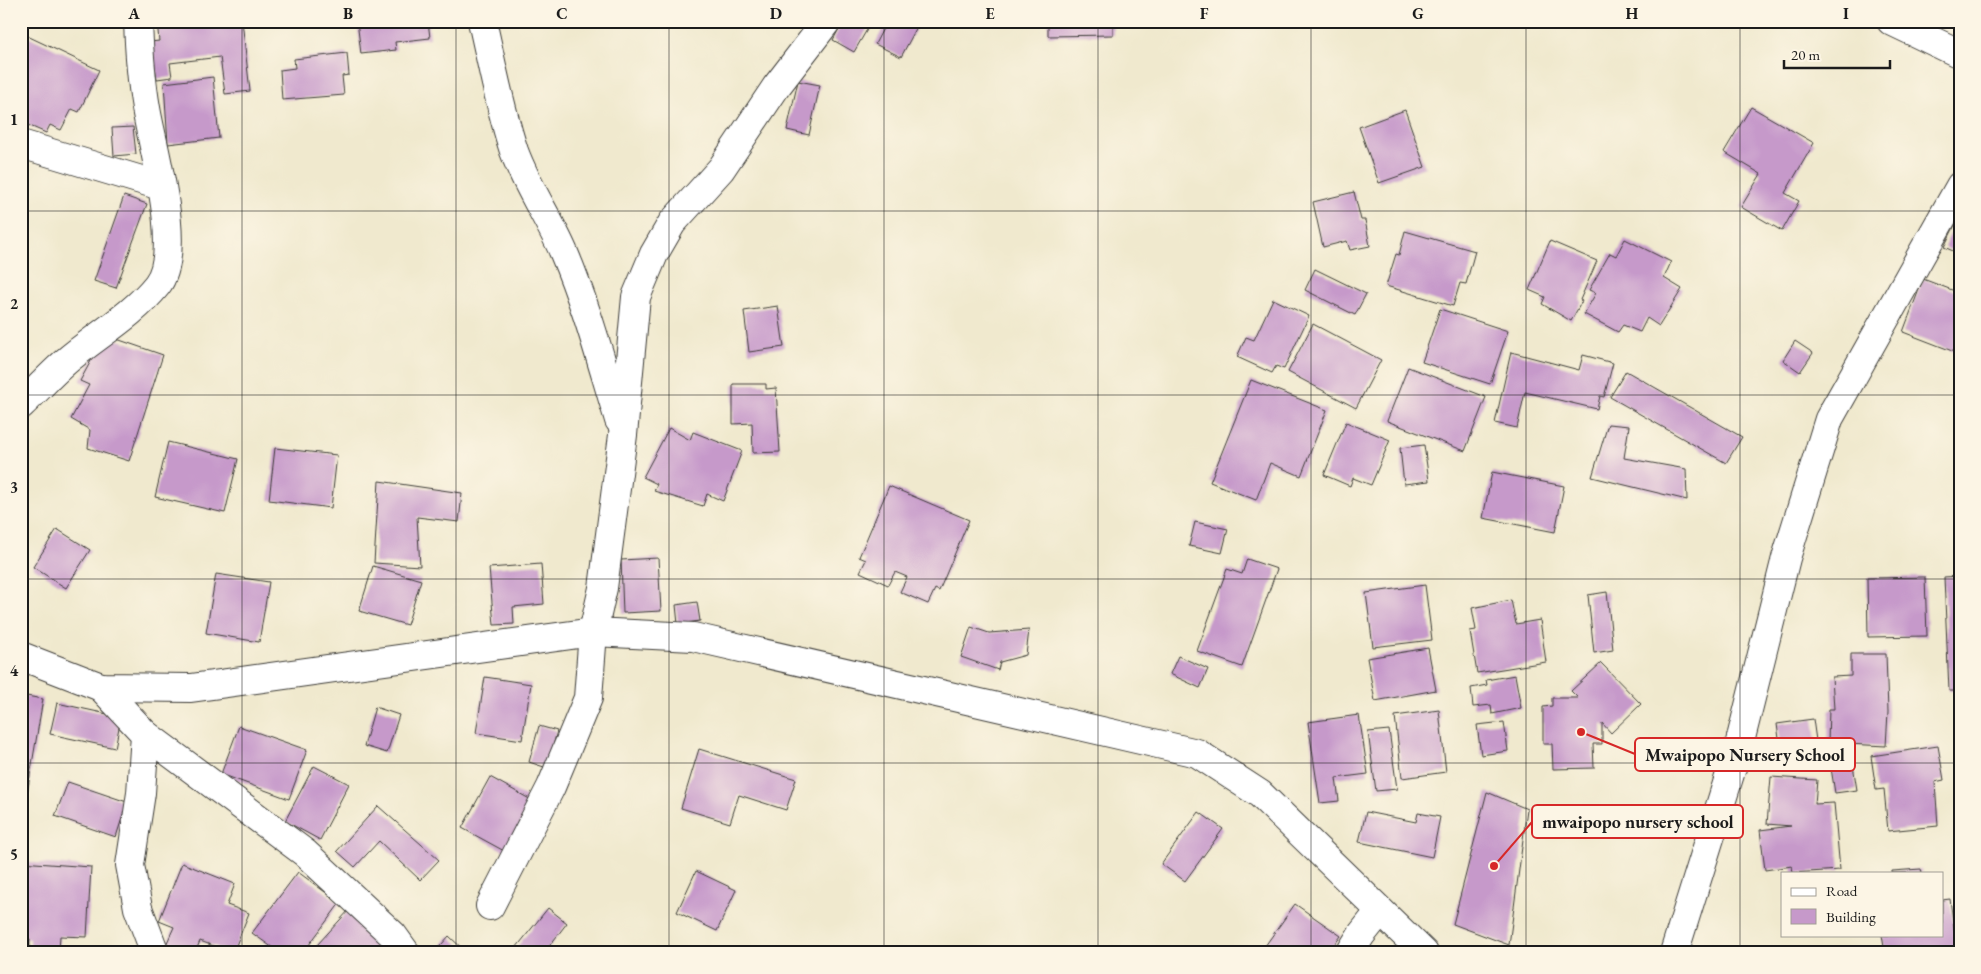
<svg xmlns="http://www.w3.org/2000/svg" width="1981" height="974" viewBox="0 0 1981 974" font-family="'EB Garamond',serif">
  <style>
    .building { fill: #c699ca }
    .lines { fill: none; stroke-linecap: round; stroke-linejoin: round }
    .minor-casing { stroke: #3c3b37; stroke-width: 30 }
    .minor { stroke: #fff; stroke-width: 28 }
    .grid { fill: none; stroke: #1c1c1c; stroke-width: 1; stroke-opacity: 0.55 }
    .leader { fill: none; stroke: #d62828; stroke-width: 2 }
    .callout-dot { fill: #d62828; stroke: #fcf5e5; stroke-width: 2 }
    .callout { fill: #fcf5e5; stroke: #d62828; stroke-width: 2 }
    .callout-label { font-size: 18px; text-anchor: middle; font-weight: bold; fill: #1c1c1c }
    .neatline { fill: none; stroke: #1c1c1c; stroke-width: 2 }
    .grid-label { font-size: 16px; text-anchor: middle; font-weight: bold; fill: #1c1c1c }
  </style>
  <rect width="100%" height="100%" fill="#fcf5e5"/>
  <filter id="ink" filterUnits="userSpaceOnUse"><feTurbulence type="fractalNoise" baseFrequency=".02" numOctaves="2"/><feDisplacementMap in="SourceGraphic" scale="10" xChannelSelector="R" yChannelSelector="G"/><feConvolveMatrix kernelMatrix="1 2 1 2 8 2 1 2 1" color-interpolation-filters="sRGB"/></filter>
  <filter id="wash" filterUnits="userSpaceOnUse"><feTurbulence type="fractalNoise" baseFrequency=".0096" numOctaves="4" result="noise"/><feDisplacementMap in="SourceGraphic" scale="20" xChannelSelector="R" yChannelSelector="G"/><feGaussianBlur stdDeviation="1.12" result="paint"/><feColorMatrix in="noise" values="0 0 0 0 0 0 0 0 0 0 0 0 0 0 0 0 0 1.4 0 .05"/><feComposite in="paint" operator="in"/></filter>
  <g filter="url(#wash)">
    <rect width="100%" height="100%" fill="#f0e9ce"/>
    <g id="blocks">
      <g class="building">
        <path d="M157 21H242L250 91 225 94 220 57 170 63 172 77 157 79 151 42 159 41Z"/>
        <path d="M357 21H428L430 38 395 42 396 50 361 54Z"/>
        <path d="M843 21H872L854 52 833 40Z"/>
        <path d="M887 21H920L901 57 875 44Z"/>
        <path d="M1048 21H1113V35L1048 36Z"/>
        <path d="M21 33 99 70 79 112 72 109 61 130 50 125 46 133 21 122Z"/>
        <path d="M347 53 349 75 342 76 344 95 282 100 280 70 295 68 294 59Z"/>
        <path d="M213 77 219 138 168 144 164 83Z"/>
        <path d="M798 81 820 85 809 135 787 130Z"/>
        <path d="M1751 107 1814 143 1785 193 1799 201 1782 231 1741 207 1761 174 1724 152Z"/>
        <path d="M1405 110 1425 167 1379 183 1359 127Z"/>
        <path d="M133 127 136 154 114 156 112 128Z"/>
        <path d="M1354 192 1361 220H1365L1370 246 1350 250 1347 241 1323 247 1313 202Z"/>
        <path d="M124 196 147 204 116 288 94 281Z"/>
        <path d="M1960 215V254L1944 247Z"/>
        <path d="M1405 231 1475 251 1466 284 1460 283 1453 306 1386 286 1396 254 1399 255Z"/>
        <path d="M1625 239 1671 262 1664 278 1682 289 1659 326 1647 318 1640 332 1623 325 1618 332 1584 314 1596 293 1589 290 1610 253 1616 256Z"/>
        <path d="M1550 241 1597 261 1580 300 1582 301 1571 321 1542 304 1545 297 1529 290Z"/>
        <path d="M1315 269 1366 294 1355 315 1305 290Z"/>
        <path d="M1923 279 1960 293V354L1903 332Z"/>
        <path d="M1273 299 1309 316 1284 369 1276 366 1272 373 1237 357 1246 337 1254 340Z"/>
        <path d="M778 306 784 347 749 352 744 311Z"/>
        <path d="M1440 309 1508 331 1490 384 1422 362Z"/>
        <path d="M1313 324 1381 360 1356 408 1288 372Z"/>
        <path d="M105 335 163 355 129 461 88 448 90 430 71 419 89 385 80 381Z"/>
        <path d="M1795 341 1813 353 1800 372 1783 360Z"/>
        <path d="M1511 352 1579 370 1583 355 1613 363 1604 397 1600 396 1597 409 1525 392 1517 428 1495 423Z"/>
        <path d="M1408 367 1486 397 1465 451 1387 421Z"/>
        <path d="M1626 371 1742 437 1726 463 1610 397Z"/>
        <path d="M1251 380 1327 410 1301 476 1270 463 1256 500 1210 482Z"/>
        <path d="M733 384H766V389L776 388 780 452 753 453 752 423 733 424Z"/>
        <path d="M1346 422 1390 440 1371 485 1353 478 1350 486 1324 475Z"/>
        <path d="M1608 424 1629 426 1624 458 1686 469 1687 500 1592 477Z"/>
        <path d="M669 428 690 440 693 432 742 451 723 501 707 494 703 506 654 491 657 484 643 477Z"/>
        <path d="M168 442 238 459 225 513 155 497Z"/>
        <path d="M1424 445 1429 481 1404 484 1400 448Z"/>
        <path d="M275 448 337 455 331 508 269 500Z"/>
        <path d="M1492 472 1564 486 1555 532 1483 518Z"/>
        <path d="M379 481 462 493 459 522 417 517 420 566 374 563Z"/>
        <path d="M889 486 969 520 939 591 935 589 928 604 900 592 907 577 895 572 888 585 860 572 866 560 859 557Z"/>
        <path d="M1195 522 1228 529 1222 553 1189 546Z"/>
        <path d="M57 529 90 550 66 588 33 567Z"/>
        <path d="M658 558 661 611 623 613 621 560Z"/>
        <path d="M1247 559 1277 569 1242 667 1197 651 1227 569 1242 574Z"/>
        <path d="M541 564 544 604 513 607 514 624 494 625 489 568Z"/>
        <path d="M373 566 421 580 407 625 359 611Z"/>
        <path d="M216 574 269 582 259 642 206 633Z"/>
        <path d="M1960 576V691H1949L1944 577Z"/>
        <path d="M1925 577 1927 636 1868 637 1867 578Z"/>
        <path d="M1425 585 1432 640 1373 647 1366 593Z"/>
        <path d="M1607 592 1613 650 1594 653 1588 595Z"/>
        <path d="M1511 600 1516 624 1540 620 1546 662 1477 673 1470 631 1476 630 1472 608Z"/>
        <path d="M697 602 700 621 678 624 676 605Z"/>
        <path d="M971 627 989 633 1029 630 1026 655 1000 662 998 670 961 657Z"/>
        <path d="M1428 648 1436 690 1375 701 1367 658Z"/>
        <path d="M1851 654H1886L1888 712 1886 746 1828 743 1829 709H1834L1832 677 1851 676Z"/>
        <path d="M1178 656 1208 669 1200 688 1170 674Z"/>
        <path d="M1601 663 1641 704 1611 733 1602 723V744H1593L1594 768 1553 769 1552 744H1543V707L1552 706V698H1578L1571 691Z"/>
        <path d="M1515 675 1521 708 1492 714 1491 705 1473 707 1471 688 1487 685 1486 680Z"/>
        <path d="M485 677 531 684 522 740 476 733Z"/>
        <path d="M21 695 43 699 26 800 21 799Z"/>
        <path d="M57 703 121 717 115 748 50 734Z"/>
        <path d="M375 707 399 715 387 753 364 746Z"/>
        <path d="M1439 710 1446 772 1402 778 1395 716Z"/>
        <path d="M1359 715 1368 774 1336 778 1339 801 1320 803 1308 722Z"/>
        <path d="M1813 719 1817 748 1781 753 1777 724Z"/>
        <path d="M1504 722 1508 751 1481 755 1477 725Z"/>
        <path d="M239 726 307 750 289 799 221 774Z"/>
        <path d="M539 726 557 731 547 768 529 762Z"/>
        <path d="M1389 730 1397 789 1376 791 1368 732Z"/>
        <path d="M1938 746 1944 780 1935 782 1938 826 1888 831 1884 789 1876 790 1871 756Z"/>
        <path d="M699 749 796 779 786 810 739 795 730 823 681 808Z"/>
        <path d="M1853 765 1857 790 1835 793 1831 768Z"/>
        <path d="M314 766 349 784 320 840 285 821Z"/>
        <path d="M490 777 535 802 506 852 462 828Z"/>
        <path d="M1771 777 1817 780 1815 804 1834 803 1840 870 1793 873 1792 866 1765 870 1760 830 1791 826 1767 824Z"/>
        <path d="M68 782 127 802 116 837 55 816Z"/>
        <path d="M1487 792 1527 809 1509 945 1453 924Z"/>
        <path d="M378 806 439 860 420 880 379 841 355 867 337 851Z"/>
        <path d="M1199 812 1223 829 1185 881 1161 864Z"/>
        <path d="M1366 812 1416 822 1418 813 1440 817 1432 857 1359 842Z"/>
        <path d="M21 862 91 867 87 937 60 936 59 951 30 950V939L21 938Z"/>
        <path d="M182 863 235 884 227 905 249 913 233 953 200 941 195 953H185L166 945 174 927 159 921Z"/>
        <path d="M1921 869 1922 873H1892V871Z"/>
        <path d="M696 871 736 890 717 931 677 912Z"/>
        <path d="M298 872 340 903 303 953H280L252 933Z"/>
        <path d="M1950 899 1957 951 1885 953 1882 935H1942V900Z"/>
        <path d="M1295 904 1341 936 1328 953H1260Z"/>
        <path d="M548 908 567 923 544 953H512Z"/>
        <path d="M350 909 395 953H326L317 945Z"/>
        <path d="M449 936 467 953H434Z"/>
      </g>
    </g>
  </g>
  <g filter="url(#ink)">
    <use href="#blocks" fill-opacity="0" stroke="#3c3b37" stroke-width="1"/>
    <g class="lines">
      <g class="minor-casing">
        <g id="minor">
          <path d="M482 21C492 64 500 109 514 151 527 187 549 218 564 253 587 307 602 365 619 420"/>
          <path d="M1891 21 1960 54"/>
          <path d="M21 144 161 186"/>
          <path d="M21 405C38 389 53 372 70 358 99 334 134 314 157 285 184 251 153 150 146 108 141 79 139 50 138 21"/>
          <path d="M21 656 101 687 191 688 593 632 693 637 1197 753 1260 794 1424 953"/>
          <path d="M101 687 145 734 141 793 130 865 138 908 155 953"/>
          <path d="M145 734 305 853 393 935 406 953"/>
          <path d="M490 906 551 787 588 698 593 632 603 588 623 435 636 297 654 254 672 223 721 169 776 87 827 21"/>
          <path d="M1350 953 1361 935 1380 911"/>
          <path d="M1674 953 1740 742 1786 558 1829 419 1960 186"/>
        </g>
      </g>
      <use href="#minor" class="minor"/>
    </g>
  </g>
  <path class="grid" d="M242 21V953M456 21V953M669 21V953M884 21V953M1098 21V953M1311 21V953M1526 21V953M1740 21V953M21 211H1960M21 395H1960M21 579H1960M21 763H1960"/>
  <path class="leader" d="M1581 732L1635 754M1494 866L1532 822"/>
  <g class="callout-dot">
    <circle cx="1581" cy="732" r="5"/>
    <circle cx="1494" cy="866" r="5"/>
  </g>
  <g class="callout">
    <rect x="1635" y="738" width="220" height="33" rx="5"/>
    <rect x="1532" y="805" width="211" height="33" rx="5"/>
  </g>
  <g class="callout-label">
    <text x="1745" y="761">Mwaipopo Nursery School</text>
    <text x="1638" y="828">mwaipopo nursery school</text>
  </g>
  <rect width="1981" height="974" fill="none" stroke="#fcf5e5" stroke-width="55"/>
  <rect x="1781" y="872" width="162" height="65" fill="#fcf5e5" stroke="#a29e95"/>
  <rect x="1791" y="888" width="25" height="8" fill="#ffffff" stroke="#a29e95"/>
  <text x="1826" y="896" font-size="15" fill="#1c1c1c">Road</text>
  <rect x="1791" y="909" width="25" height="15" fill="#c699ca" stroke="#a29e95"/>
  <text x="1826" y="922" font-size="15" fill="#1c1c1c">Building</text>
  <path d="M1784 60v8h106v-8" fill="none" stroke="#1c1c1c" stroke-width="2.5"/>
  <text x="1791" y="60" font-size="15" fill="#1c1c1c" stroke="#fcf5e5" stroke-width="4" paint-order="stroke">20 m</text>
  <rect x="28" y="28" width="1926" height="918" class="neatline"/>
  <g class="grid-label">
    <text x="134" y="19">A</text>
    <text x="348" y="19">B</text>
    <text x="562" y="19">C</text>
    <text x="776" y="19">D</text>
    <text x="990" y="19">E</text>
    <text x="1204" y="19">F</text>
    <text x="1418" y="19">G</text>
    <text x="1632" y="19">H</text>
    <text x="1846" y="19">I</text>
    <text x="14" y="125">1</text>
    <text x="14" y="309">2</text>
    <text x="14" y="493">3</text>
    <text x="14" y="676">4</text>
    <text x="14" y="860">5</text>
  </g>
</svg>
